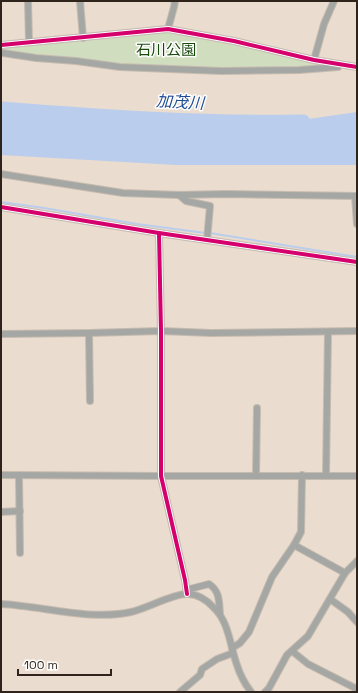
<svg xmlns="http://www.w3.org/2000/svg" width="358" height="693" viewBox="0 0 358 693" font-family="'Space Grotesk','Noto Sans JP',sans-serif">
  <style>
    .green { fill: #d0ddbf }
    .water { fill: #bbcdec }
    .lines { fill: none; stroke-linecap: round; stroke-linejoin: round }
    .stream { stroke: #bbcdec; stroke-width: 2 }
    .river { stroke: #bbcdec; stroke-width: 11 }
    .minor-casing { stroke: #c6bbb0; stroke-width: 8 }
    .minor { stroke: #a4a7a3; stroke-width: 6 }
    .cycleway-casing { stroke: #fff; stroke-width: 6 }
    .cycleway { stroke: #d6006c; stroke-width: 4 }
    .labels { text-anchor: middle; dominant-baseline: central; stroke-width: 3; stroke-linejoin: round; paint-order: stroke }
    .park-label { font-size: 15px; fill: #18490c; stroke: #fff }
    .water-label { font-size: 16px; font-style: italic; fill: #1f4b94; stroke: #fff }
  </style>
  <rect width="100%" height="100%" fill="#eadcce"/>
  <path class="green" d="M168 31 345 66 220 70 120 65 3 52 1 50V46Z"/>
  <path class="water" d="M1 110 186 124 301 120 357 112V165H176L1 155Z"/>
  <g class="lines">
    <g class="stream">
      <path d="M1 202 44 208 137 224 205 233"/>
      <path d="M210 233 357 257"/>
    </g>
    <path class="river" d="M1 107C102 115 203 122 304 120"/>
    <g class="minor-casing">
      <g id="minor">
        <path d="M28 1 29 42"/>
        <path d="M80 1 83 38"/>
        <path d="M168 29 174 7 175 1"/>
        <path d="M1 45 168 29 234 41 314 60 357 67"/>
        <path d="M1 52 3 53 36 58 76 61 120 67 221 71 299 70 338 67"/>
        <path d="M314 60 324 24 334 1"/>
        <path d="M1 174 123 193 179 195 226 194 357 196"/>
        <path d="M179 195 186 201 210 206 207 240"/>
        <path d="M355 196 357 224"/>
        <path d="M1 207 159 233 357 262"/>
        <path d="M159 233 161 331V476L185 580 187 594"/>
        <path d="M89 333 90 401"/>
        <path d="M1 334 89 333 161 331 211 333 357 331"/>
        <path d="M1 475 161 476H357"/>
        <path d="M19 475 20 553"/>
        <path d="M326 475 328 332"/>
        <path d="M256 476 257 408"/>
        <path d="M1 512 20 511"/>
        <path d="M294 545 345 573"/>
        <path d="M186 590 209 584C220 591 219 602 220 614"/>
        <path d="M330 599 348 612 357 622"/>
        <path d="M1 604C43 606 90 621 131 612 148 608 170 595 186 594 196 593 207 600 213 607 229 621 230 646 237 665 240 675 245 684 251 692"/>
        <path d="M232 648 240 643 249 632 272 577 294 545 301 532 302 475"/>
        <path d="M292 651 308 664 357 689"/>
        <path d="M180 692 200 675 202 669 217 659 233 653"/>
        <path d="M265 692 269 688 287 655 308 636 345 573 357 561"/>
      </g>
    </g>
    <use href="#minor" class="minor"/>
    <g class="cycleway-casing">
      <g id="cycleway">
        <path d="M1 45 168 29 234 41 314 60 357 67"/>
        <path d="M1 207 159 233 357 262"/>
        <path d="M159 233 161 331V476L185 580 187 594"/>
      </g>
    </g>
    <use href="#cycleway" class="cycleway"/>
  </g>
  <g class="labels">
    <g class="park-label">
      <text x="166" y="49">石川公園</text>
    </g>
    <g class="water-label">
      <text transform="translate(180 102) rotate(3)">加茂川</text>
    </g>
  </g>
  <rect width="358" height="693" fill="none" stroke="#2e241b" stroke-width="4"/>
  <path d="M18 669v6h93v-6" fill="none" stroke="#2e241b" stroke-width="2"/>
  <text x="24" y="669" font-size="12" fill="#2e241b" stroke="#ffffff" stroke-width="3" paint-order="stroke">100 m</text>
</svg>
